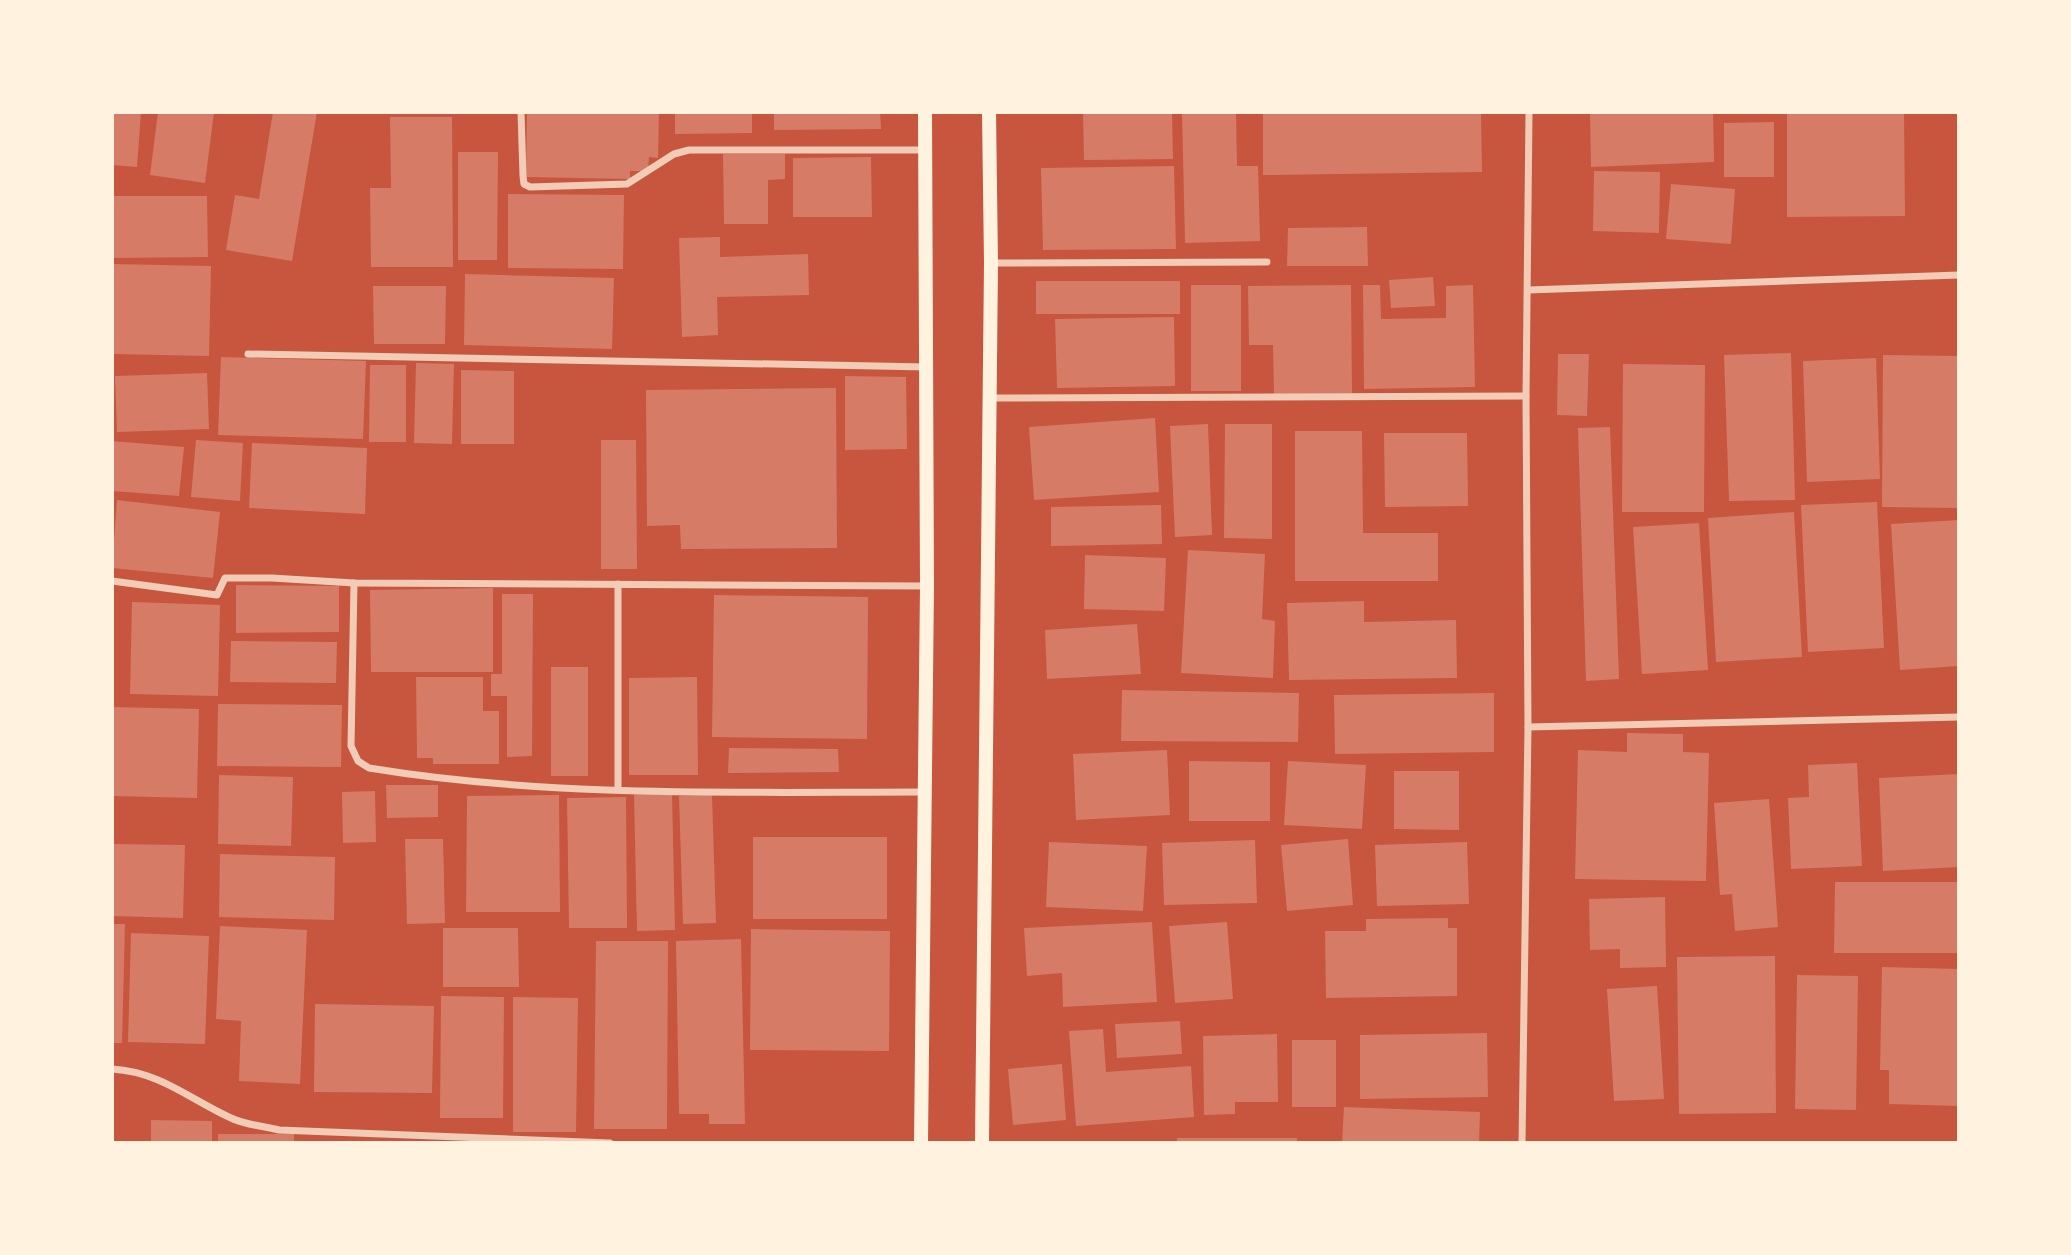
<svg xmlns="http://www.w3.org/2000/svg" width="2071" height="1255" viewBox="0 0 2071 1255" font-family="Lora,serif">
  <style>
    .building { fill: #d67c66 }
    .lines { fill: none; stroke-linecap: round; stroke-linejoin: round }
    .minor { stroke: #f1ccb7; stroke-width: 7 }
    .secondary { stroke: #fff3e0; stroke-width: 14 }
  </style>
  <rect width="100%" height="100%" fill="#c8553d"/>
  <g class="building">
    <path d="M112 112H141L137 167 112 165Z"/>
    <path d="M158 112H214L205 183 150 175Z"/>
    <path d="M273 112H317L292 261 226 250 235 195 259 199Z"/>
    <path d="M527 112H659L658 158 649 157 648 171H630V179L526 177Z"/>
    <path d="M675 112H752V133L675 134Z"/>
    <path d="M774 112H880L881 129 774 130Z"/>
    <path d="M1083 112H1172L1173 159 1084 160Z"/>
    <path d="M1182 112H1236L1237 166H1258L1260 241 1185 243Z"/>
    <path d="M1263 112H1481L1482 172 1263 175Z"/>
    <path d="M1590 112H1713L1714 162 1591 167Z"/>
    <path d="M1787 112H1904L1905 216 1787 217Z"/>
    <path d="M390 117H452L453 267H371L370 188H391Z"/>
    <path d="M1774 122V177H1724V123Z"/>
    <path d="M458 152H498L497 260H458Z"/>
    <path d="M723 154H785V179L768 180V224H724Z"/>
    <path d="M871 157 872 217H793V158Z"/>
    <path d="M1174 166 1176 249 1043 250 1041 168Z"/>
    <path d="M1594 171 1660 172 1659 233 1593 231Z"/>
    <path d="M1671 184 1735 189 1731 244 1666 239Z"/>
    <path d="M508 194 624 195 623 269 508 268Z"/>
    <path d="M112 196H207L208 257 112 258Z"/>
    <path d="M1367 227 1368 266H1287L1288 228Z"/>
    <path d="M720 237V257L808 254 809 295 717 297 718 335 682 337 679 238Z"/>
    <path d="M112 264 211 266 209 356 112 354Z"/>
    <path d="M465 274 614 278 612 349 464 345Z"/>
    <path d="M1433 277 1435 306 1391 308 1389 280Z"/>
    <rect x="1036" y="281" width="144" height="33"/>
    <rect x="1191" y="285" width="50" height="106"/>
    <path d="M1351 285 1352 393 1274 394 1273 345H1249L1248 286Z"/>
    <path d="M1363 285H1380L1381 319 1446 318V286L1473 285 1475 387 1364 389Z"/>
    <path d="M373 286H446L445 344H374Z"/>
    <path d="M1174 317 1175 386 1057 388 1055 319Z"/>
    <path d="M1791 353 1795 500 1729 501 1724 355Z"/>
    <path d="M1558 354H1589L1587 416 1557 415Z"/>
    <path d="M1883 355 1959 356V508L1882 507Z"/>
    <path d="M221 357 366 361 363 439 218 435Z"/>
    <path d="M1876 358 1880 479 1807 482 1803 361Z"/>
    <path d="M416 363 454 364 452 444 414 443Z"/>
    <path d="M1623 364 1705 365 1704 512H1622Z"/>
    <path d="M370 365H406V442H369Z"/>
    <path d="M461 370 514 371V444H461Z"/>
    <path d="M207 373 209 429 117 432 115 376Z"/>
    <path d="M845 376 906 377 907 449 845 450Z"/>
    <path d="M836 388 837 548 681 549 680 525 647 526 646 390Z"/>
    <path d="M1155 418 1159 492 1034 500 1029 427Z"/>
    <path d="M1208 424 1212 535 1175 537 1170 426Z"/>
    <path d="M1225 424H1272V539L1224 538Z"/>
    <path d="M1610 427 1619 679 1586 681 1578 428Z"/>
    <path d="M1295 431H1362L1363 533H1438V581H1295Z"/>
    <path d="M1384 433H1467L1468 506 1385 507Z"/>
    <path d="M196 440 243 443 240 501 191 497Z"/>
    <path d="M601 440H636L637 569H601Z"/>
    <path d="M112 441 184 447 179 496 112 491Z"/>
    <path d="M252 443 367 448 365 514 249 508Z"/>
    <path d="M117 500 220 512 213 578 112 568Z"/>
    <path d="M1877 502 1884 648 1808 652 1801 505Z"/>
    <path d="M1161 505 1162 544 1051 546V507Z"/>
    <path d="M1794 512 1802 657 1716 662 1708 518Z"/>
    <path d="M1959 520V666L1900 670 1891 524Z"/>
    <path d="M1699 523 1708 670 1642 674 1633 527Z"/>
    <path d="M1188 550 1265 554 1262 619 1275 621 1273 678 1181 673Z"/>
    <path d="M1085 555 1166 558 1164 611 1084 609Z"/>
    <path d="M236 585 339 586V632L236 633Z"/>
    <path d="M493 588V672H371L370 590Z"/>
    <path d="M502 594H533L532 756 507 757V696H491V674H502Z"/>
    <path d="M714 595 868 597 867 739 712 737Z"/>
    <path d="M1364 601V622L1456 620 1457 678 1289 680 1287 603Z"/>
    <path d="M132 602 220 605 218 696 130 694Z"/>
    <path d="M1137 624 1141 674 1047 679 1045 630Z"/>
    <path d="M231 641 337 642 336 683 230 682Z"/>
    <rect x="551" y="667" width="37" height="109"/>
    <path d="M416 677H483V711H499V764H433V758H417Z"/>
    <path d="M697 677 698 775H629V678Z"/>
    <path d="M1122 690 1299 693 1298 742 1121 741Z"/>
    <path d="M1494 693V752L1335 754 1334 695Z"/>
    <path d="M218 704 342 705 341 767 217 766Z"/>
    <path d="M112 707 199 709 197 798 112 796Z"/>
    <path d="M1627 733 1683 734V752L1709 753 1706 881 1575 879 1578 750 1627 752Z"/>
    <path d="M729 748 838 749 839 772 728 773Z"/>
    <path d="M1167 750 1170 815 1076 820 1073 754Z"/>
    <path d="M1189 761 1270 762V821H1189Z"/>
    <path d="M1288 761 1366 765 1362 829 1284 825Z"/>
    <path d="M1857 763 1862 866 1791 869 1788 798 1809 797 1808 765Z"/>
    <path d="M1394 771H1459V830L1394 829Z"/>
    <path d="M1959 774V867L1883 871 1879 778Z"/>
    <path d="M219 775 293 777 291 846 218 844Z"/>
    <path d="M386 785H438V817L387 818Z"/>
    <path d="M375 791 376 842 343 843 342 792Z"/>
    <path d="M672 793 675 930 637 931 634 795Z"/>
    <path d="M559 795 560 912H466L467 796Z"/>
    <path d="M712 795 716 923 683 924 679 796Z"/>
    <path d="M626 797 627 928H569L567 798Z"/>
    <path d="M1769 799 1778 927 1735 931 1732 894 1720 895 1714 803Z"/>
    <rect x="753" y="837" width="134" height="82"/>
    <path d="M405 839H443L445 923 407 924Z"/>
    <path d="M1348 839 1353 905 1287 911 1281 845Z"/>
    <path d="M1255 840 1257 903 1164 905 1162 843Z"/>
    <path d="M1049 842 1147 846 1143 911 1046 907Z"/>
    <path d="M1467 842 1469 904 1377 906 1375 845Z"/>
    <path d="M112 844 185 845 183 918 112 916Z"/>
    <path d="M220 854 335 857 334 920 219 917Z"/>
    <path d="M1835 882H1959V953H1834Z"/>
    <path d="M1665 897 1666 967 1620 968V949L1590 950 1589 899Z"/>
    <path d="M1448 918V928H1457V996L1326 998 1325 931H1366V919Z"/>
    <path d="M1152 922 1157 1002 1063 1007 1062 973 1027 976 1024 928Z"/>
    <path d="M1227 922 1233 999 1175 1003 1169 926Z"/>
    <path d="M112 924H125L122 1043H112Z"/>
    <path d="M220 926 307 930 300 1084 239 1081 241 1021 216 1019Z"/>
    <path d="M443 928H518L519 987H443Z"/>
    <path d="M751 929 890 931 889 1051 750 1050Z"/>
    <path d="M131 933 209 936 205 1044 128 1042Z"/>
    <path d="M741 939 745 1124H709V1114H679L676 941Z"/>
    <path d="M596 941H668L667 1129H594Z"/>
    <path d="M1775 956 1776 1113 1679 1114 1677 957Z"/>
    <path d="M1882 967 1959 969V1106L1889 1104V1070H1880Z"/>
    <path d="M1797 975 1858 976 1856 1110 1795 1109Z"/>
    <path d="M1657 986 1664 1099 1614 1101 1607 989Z"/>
    <path d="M441 996 504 997 503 1118H440Z"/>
    <path d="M513 997 578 998 576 1132H513Z"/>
    <path d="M315 1004 434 1006 432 1093 314 1092Z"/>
    <path d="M1180 1021 1182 1054 1117 1058 1115 1024Z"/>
    <path d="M1103 1029 1106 1072 1191 1066 1194 1117 1076 1126 1069 1031Z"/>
    <path d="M1487 1033 1488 1097 1360 1099V1035Z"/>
    <path d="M1277 1034 1278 1102H1235V1114L1204 1115 1203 1036Z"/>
    <rect x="1292" y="1040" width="44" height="67"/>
    <path d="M1062 1064 1066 1120 1013 1125 1008 1069Z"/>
    <path d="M1344 1107 1480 1112 1479 1143H1342Z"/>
    <path d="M151 1120 212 1121V1143H151Z"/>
    <rect x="218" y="1134" width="76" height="9"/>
    <rect x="1177" y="1138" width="120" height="5"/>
  </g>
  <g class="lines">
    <g class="minor">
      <path d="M521 112 523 176 524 184 530 187 627 184 674 154 689 150H925"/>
      <path d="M991 263 1267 262"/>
      <path d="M1528 290 1959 275"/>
      <path d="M248 354 927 367"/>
      <path d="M989 398 1526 396"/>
      <path d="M112 581 217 595 225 578H272L354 583 927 586"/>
      <path d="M354 583 351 746 358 761 369 768C552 798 740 792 924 792"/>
      <path d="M1528 727 1959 717"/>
      <path d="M618 790V584"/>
      <path d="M112 1069C161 1072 189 1099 231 1118 245 1125 264 1126 279 1130L610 1143"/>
      <path d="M1522 1143 1528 727 1526 396 1529 112"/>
    </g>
    <g class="secondary">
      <path d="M921 1143 927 586 925 112"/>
      <path d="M982 1143 991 263 989 112"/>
    </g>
  </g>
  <rect width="2071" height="1255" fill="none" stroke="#fff3e0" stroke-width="228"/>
</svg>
